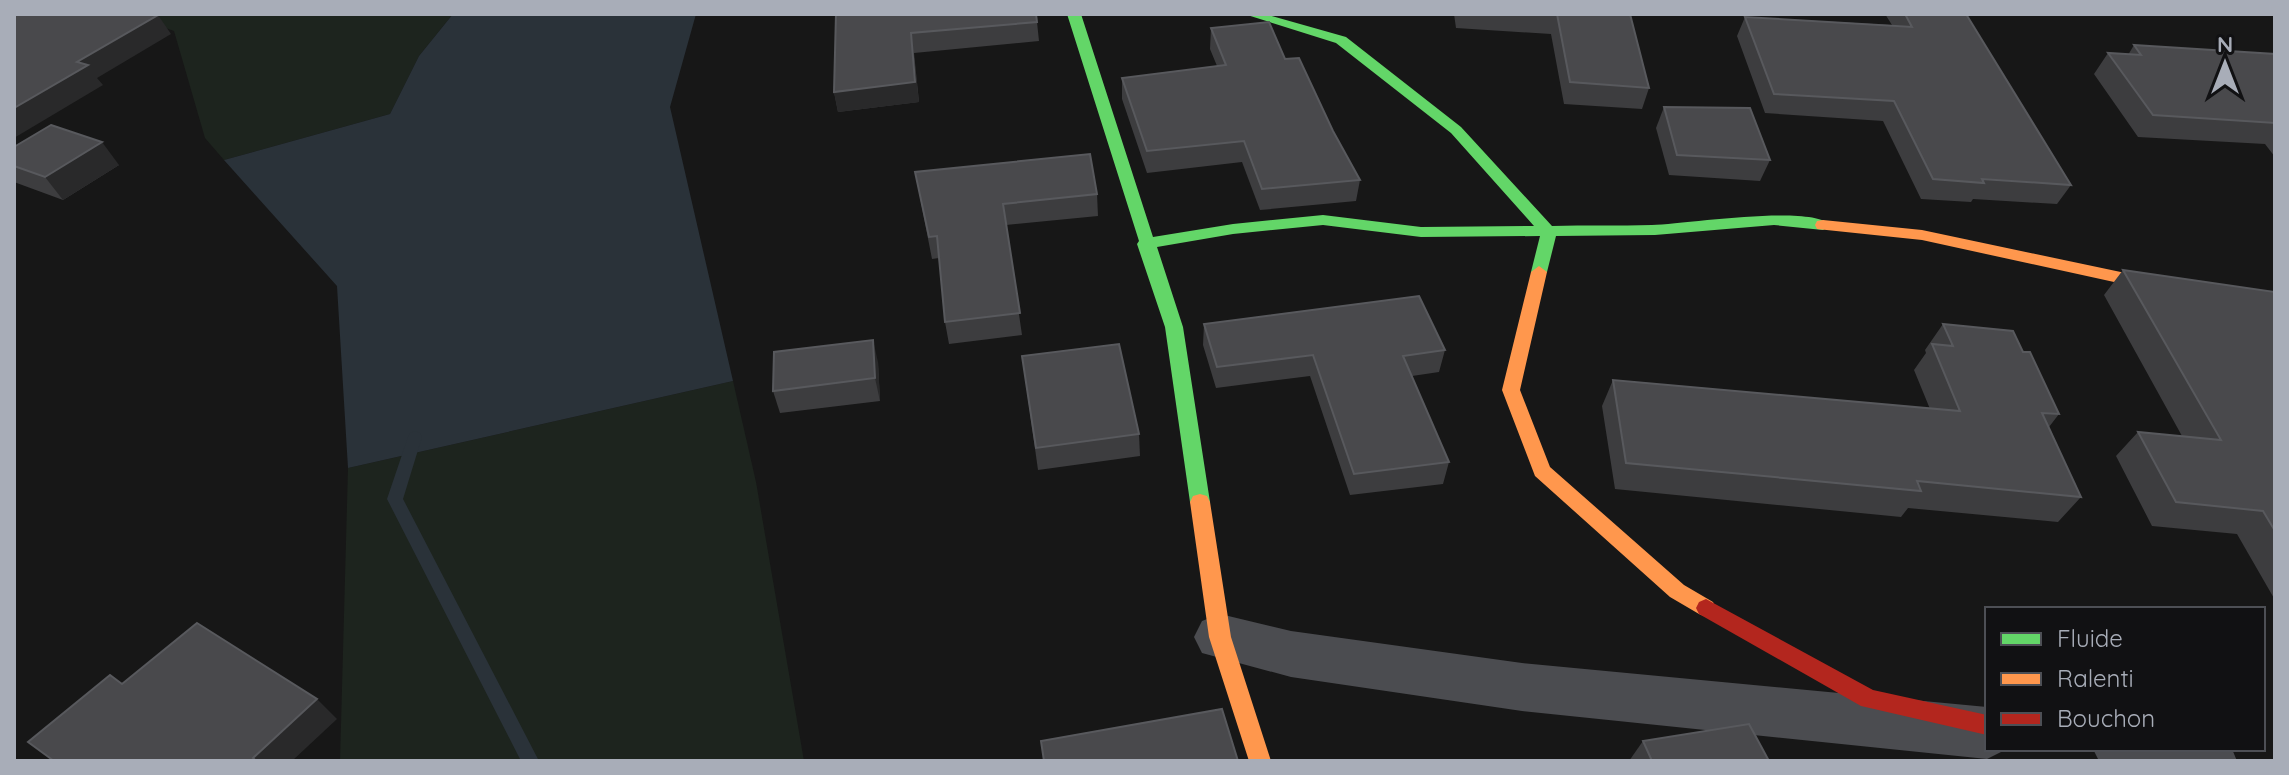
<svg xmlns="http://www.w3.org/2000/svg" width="2289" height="775" viewBox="0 0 2289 775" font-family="Quicksand,sans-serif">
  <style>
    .green { fill: #1d241e }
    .water { fill: #2a3239 }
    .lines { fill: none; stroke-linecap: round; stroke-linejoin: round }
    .stream { fill: #2a3239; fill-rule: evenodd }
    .street { fill: #4b4c50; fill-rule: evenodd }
    .fast { fill: #63d668; fill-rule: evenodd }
    .slow { fill: #ff974d; fill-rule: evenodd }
    .jam { fill: #b3261e; fill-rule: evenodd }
    .wall { fill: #3d3d3f }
    .shaded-wall { fill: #29292a }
    .building { fill: #49494c; stroke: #58595d; stroke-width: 2 }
  </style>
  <rect width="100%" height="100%" fill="#171717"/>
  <g class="green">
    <path d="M127 14H453L419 56 390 114 224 160 205 138 174 31Z"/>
    <path d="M733 381 756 482 804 761H340L348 468Z"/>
  </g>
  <path class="water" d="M453 14H696L670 107 733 381 348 468 337 286 224 160 390 114 419 56Z"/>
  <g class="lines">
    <path class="stream" d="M415 431 420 433 422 437 403 499 539 761H521L387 499 408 437 410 433Z"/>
    <g class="street">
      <path d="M1220 614 1291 631 1522 663 1987 707V749H2007L1987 759 1522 711 1291 677 1202 653 1194 637 1202 621Z"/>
      <path d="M2093 749H2232L2237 761H2099Z"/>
    </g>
    <path class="fast" d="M1067 14H1081L1153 237 1233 224 1323 215 1421 227 1534 226 1451 133 1336 43 1244 14H1265L1346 37 1461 127 1552 226C1586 225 1619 226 1652 225 1686 224 1810 204 1831 225L1823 230 1774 225 1655 235 1556 236 1547 272 1539 278 1531 272 1540 236 1421 237 1323 225 1233 234 1157 247 1183 327 1210 502 1207 508 1200 510 1193 508 1190 502 1165 327 1137 244 1139 241Z"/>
    <g class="slow">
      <path d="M1823 220 1922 230 2187 286 2275 297V309L2187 298 1922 240 1817 229 1815 225 1817 221Z"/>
      <path d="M1539 266 1547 272 1520 390 1550 467 1684 585 1713 602 1716 608 1713 614 1706 617 1699 614 1670 597 1535 476 1502 390 1531 272Z"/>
      <path d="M1200 494 1207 496 1210 502 1231 637 1271 761H1249L1209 637 1190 502 1193 496Z"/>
    </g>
    <path class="jam" d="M1706 599 1873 690 1987 715V735L1861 706 1699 614 1696 608 1699 602Z"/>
  </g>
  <g class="wall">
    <path d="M836 14 1037 22 1039 41 914 53 919 102 838 112 834 92Z"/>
    <path d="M1454 14H1630L1649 88 1642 109 1564 104 1551 34 1456 28Z"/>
    <path d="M1885 14H1966L2071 185 2057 204 1973 199 1971 202 1921 199 1883 121 1765 113 1737 36 1745 17 1892 25Z"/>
    <path d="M1211 28 1285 59 1333 131 1360 180 1356 201 1260 210 1242 162 1147 173 1122 99V78L1217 66 1210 49Z"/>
    <path d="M2134 45 2275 54V157L2265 144 2138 137 2094 74 2108 53 2128 55Z"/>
    <path d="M1664 107 1770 160 1760 181 1669 175 1656 128Z"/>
    <path d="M14 147 119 165 63 200 14 182Z"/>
    <path d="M915 172 1097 194 1098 216 1006 225 1022 335 949 344 945 322 939 258 932 259Z"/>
    <path d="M2123 270 2275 292V600L2237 534 2152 526 2116 456 2138 432 2182 436 2104 295Z"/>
    <path d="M1204 324 1445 350 1439 372 1412 376 1449 462 1443 484 1350 495 1310 376 1216 388 1203 345Z"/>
    <path d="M1943 324 2023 352 2059 414 2049 427 2081 497 2058 522 1908 508 1901 517 1615 489 1602 406 1613 380 1930 409 1914 370 1926 353 1925 350Z"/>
    <path d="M1022 356 1139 434 1140 456 1038 470Z"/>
    <path d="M878 362 880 401 780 413 773 391Z"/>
    <path d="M1643 741 1769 761H1629Z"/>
  </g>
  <g class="shaded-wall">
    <path d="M158 15 171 34 97 78 103 85 14 138V108L77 62Z"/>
    <path d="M911 33 919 102 838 112 834 92Z"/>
    <path d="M102 142 119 165 63 200 45 177Z"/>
    <path d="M873 340 878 362 880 401 875 378Z"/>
    <path d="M317 699 337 719 292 761H256L253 758Z"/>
  </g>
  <g class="building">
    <path d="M14 14H156L158 15 77 62 88 65 14 108Z"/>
    <path d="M836 14H1036L1037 22 911 33 915 82 834 92Z"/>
    <path d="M1557 14H1630L1649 88 1570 82Z"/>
    <path d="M1905 14H1966L2071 185 1982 179 1984 183 1933 179 1894 101 1774 94 1745 17 1912 27Z"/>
    <path d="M1269 22 1285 59 1299 58 1333 131 1360 180 1262 189 1244 141 1147 151 1122 78 1226 65 1211 28Z"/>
    <path d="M2134 45 2275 54V123L2153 115 2108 53 2141 55Z"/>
    <path d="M1664 107 1750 108 1770 160 1677 155Z"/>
    <path d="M51 125 102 142 45 177 14 166V147Z"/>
    <path d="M1090 154 1097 194 1003 204 1020 313 945 322 937 236 929 237 915 172Z"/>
    <path d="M2123 270 2275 292V531L2263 511 2176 502 2138 432 2221 440Z"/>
    <path d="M1419 296 1445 350 1403 356 1449 462 1354 474 1313 355 1217 367 1204 324Z"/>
    <path d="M1943 324 2013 331 2023 352H2030L2059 414 2042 413 2081 497 1917 481 1921 491 1626 463 1613 380 1960 411 1932 344 1953 346Z"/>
    <path d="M873 340 875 378 773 391 774 352Z"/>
    <path d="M1119 344 1139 434 1036 448 1022 356Z"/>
    <path d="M197 623 317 699 253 758 256 761H54L28 742 110 675 122 684Z"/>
    <path d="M1222 709 1238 761H1044L1041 741Z"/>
    <path d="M1749 724 1769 761H1652L1643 741Z"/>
  </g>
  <rect width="2289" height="775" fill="none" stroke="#a8adb8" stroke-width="32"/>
  <rect x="1985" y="607" width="280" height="144" fill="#111113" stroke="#4d4f55" stroke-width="2"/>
  <rect x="2001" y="633" width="40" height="12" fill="#63d668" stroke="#4d4f55" stroke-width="2"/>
  <text x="2057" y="647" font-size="24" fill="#a8adb8">Fluide</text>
  <rect x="2001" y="673" width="40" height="12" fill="#ff974d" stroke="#4d4f55" stroke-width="2"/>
  <text x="2057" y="687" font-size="24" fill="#a8adb8">Ralenti</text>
  <rect x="2001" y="713" width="40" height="12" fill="#b3261e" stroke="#4d4f55" stroke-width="2"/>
  <text x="2057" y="727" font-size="24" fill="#a8adb8">Bouchon</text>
  <g transform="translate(2225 64)" stroke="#111113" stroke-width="6" paint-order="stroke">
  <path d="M0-6L14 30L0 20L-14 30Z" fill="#a8adb8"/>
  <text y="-12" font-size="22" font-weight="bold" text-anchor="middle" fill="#a8adb8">N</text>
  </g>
</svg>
